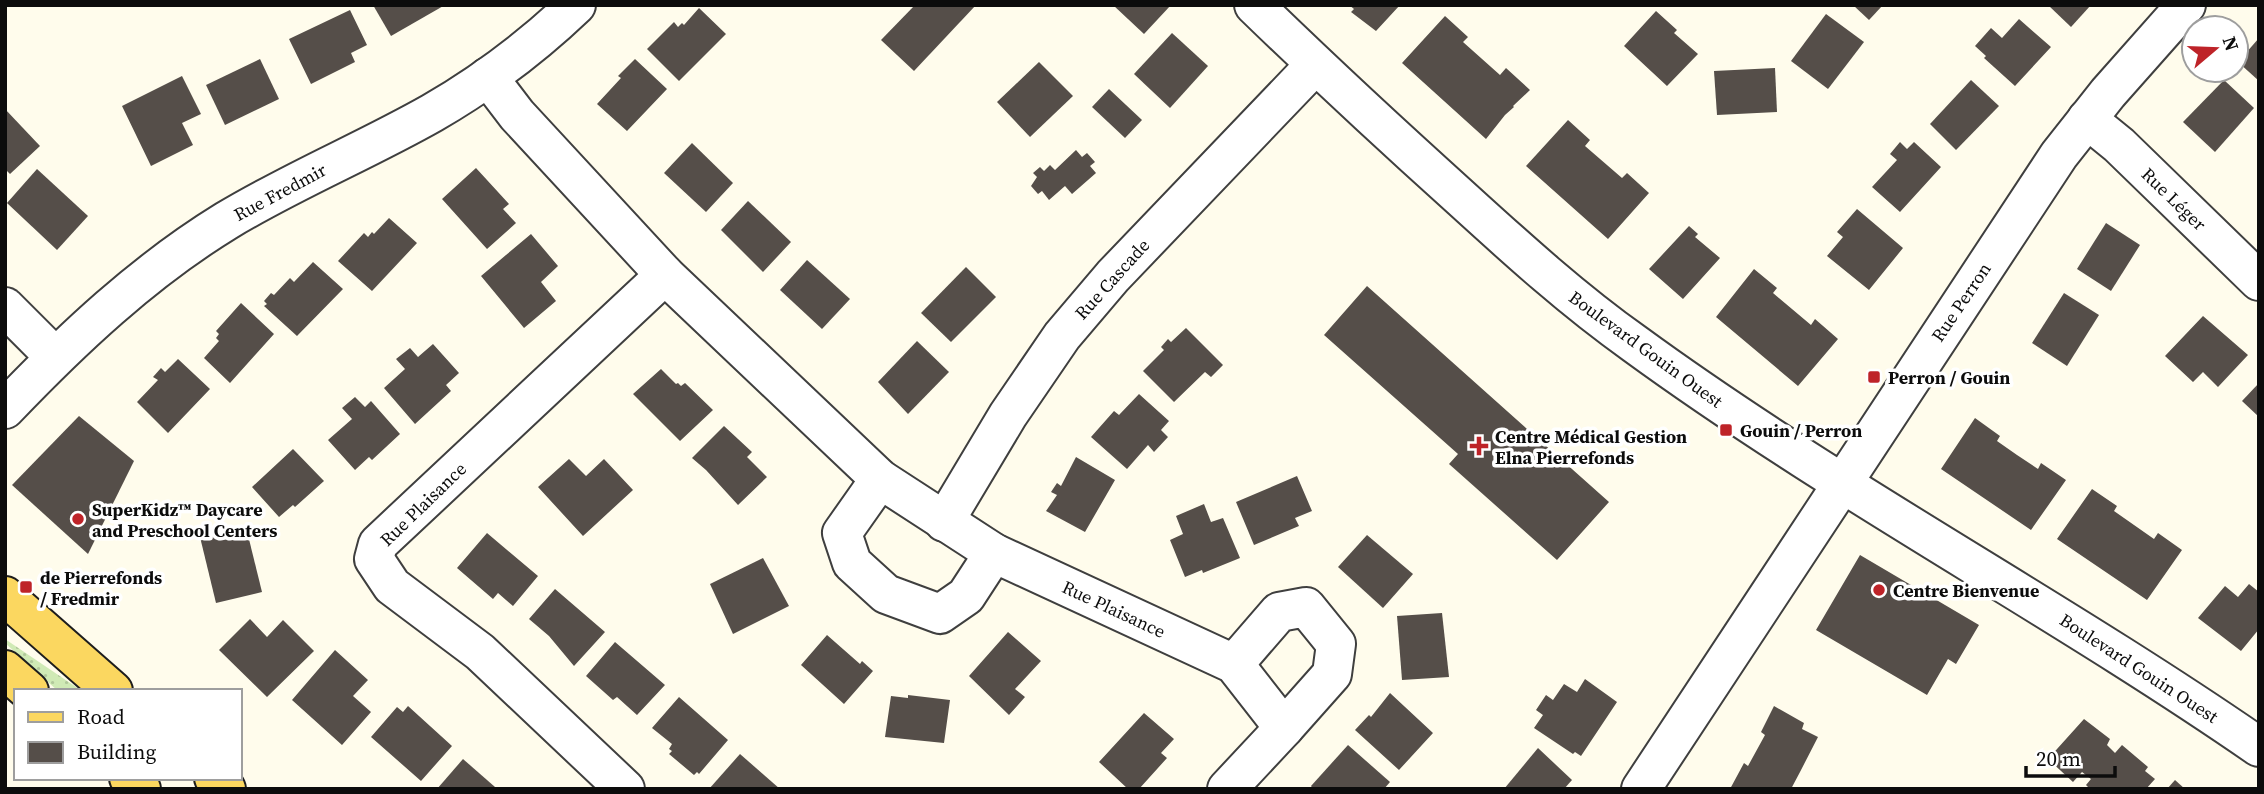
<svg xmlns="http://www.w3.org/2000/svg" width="2264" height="794" viewBox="0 0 2264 794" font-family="'Source Serif 4',serif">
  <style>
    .grass { fill: url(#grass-dots) }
    .building { fill: #554e49 }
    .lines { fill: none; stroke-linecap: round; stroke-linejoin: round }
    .minor-casing { stroke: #3f3f3f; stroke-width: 42 }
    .major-casing { stroke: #1d1d1d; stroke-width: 42 }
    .minor { stroke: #fff; stroke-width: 38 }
    .major { stroke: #fbd760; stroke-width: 38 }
    .poi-dot { fill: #be2328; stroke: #fff; stroke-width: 2.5 }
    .labels { text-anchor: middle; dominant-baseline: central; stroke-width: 7; stroke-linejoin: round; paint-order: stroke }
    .street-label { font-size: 18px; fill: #0c0c0c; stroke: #fff }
    .poi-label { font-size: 18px; font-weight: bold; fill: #0c0c0c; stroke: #fff; text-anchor: start }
  </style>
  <defs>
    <pattern id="grass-dots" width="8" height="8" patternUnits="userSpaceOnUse" patternTransform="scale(1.75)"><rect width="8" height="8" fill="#d0eab5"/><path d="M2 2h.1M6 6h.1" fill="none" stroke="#b1c89a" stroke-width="1.8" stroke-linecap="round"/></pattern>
  </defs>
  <rect width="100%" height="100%" fill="#fffcec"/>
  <path class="grass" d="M5 639 82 691H58L5 643Z"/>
  <g class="building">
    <path d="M373 5H445L391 36Z"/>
    <path d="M915 5H976L914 71 881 40Z"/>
    <path d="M1113 5H1171L1144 34Z"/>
    <path d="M1349 5H1400L1376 31 1351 12 1354 9Z"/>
    <path d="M1853 5H1883L1869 20Z"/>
    <path d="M2048 5H2091L2071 27Z"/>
    <path d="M699 8 726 34 679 81 647 49 674 22 678 27 682 23 684 25Z"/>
    <path d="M350 10 367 45 351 53 355 62 311 84 289 39Z"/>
    <path d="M1656 11 1677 30 1674 33 1698 54 1667 86 1624 46Z"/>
    <path d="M1826 14 1864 42 1828 89 1791 61Z"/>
    <path d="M1445 16 1468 37 1463 42 1500 75 1506 68 1530 90 1513 106 1514 107 1505 115 1486 139 1402 63Z"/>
    <path d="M2019 19 2051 47 2015 86 1984 58 1986 56 1975 46 1991 28 2002 38Z"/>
    <path d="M1172 33 1208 66 1170 108 1134 74Z"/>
    <path d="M2259 38V81L2238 62Z"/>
    <path d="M260 59 279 99 225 125 206 85Z"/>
    <path d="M635 59 667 89 627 131 597 104 621 78 618 76Z"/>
    <path d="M1039 62 1073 96 1030 137 997 102Z"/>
    <path d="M1775 68 1777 112 1717 115 1714 71Z"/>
    <path d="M182 76 201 114 182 123 193 145 151 166 122 106Z"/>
    <path d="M1971 80 1999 106 1956 150 1930 124Z"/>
    <path d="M2224 80 2254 108 2215 152 2183 122Z"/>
    <path d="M1109 89 1142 120 1125 138 1092 107Z"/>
    <path d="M5 109 40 146 10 174 5 169Z"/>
    <path d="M1568 120 1590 140 1585 146 1622 178 1627 173 1649 193 1608 239 1526 166Z"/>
    <path d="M1900 142 1907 149 1914 142 1941 167 1900 212 1872 187 1897 160 1890 154Z"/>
    <path d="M692 143 733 183 706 212 664 173Z"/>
    <path d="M1076 150 1082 157 1087 153 1095 162 1090 166 1096 173 1072 194 1065 186 1049 200 1042 191 1038 194 1031 186 1037 177 1033 173 1040 167 1044 171 1050 165 1055 170Z"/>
    <path d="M476 168 509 204 503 209 516 223 487 249 442 199Z"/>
    <path d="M37 169 88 216 57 250 7 203Z"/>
    <path d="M748 201 791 242 763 272 721 230Z"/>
    <path d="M1857 209 1903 248 1869 290 1827 256 1843 237 1837 232Z"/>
    <path d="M389 218 417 243 372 291 338 261 364 233 368 237 372 232 374 234Z"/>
    <path d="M2106 223 2140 245 2111 291 2077 269Z"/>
    <path d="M1689 226 1698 234 1695 237 1720 258 1683 299 1649 269Z"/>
    <path d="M531 234 558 266 541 282 556 301 524 328 481 276Z"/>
    <path d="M807 260 850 299 822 329 780 290Z"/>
    <path d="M313 262 343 289 297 336 264 306 267 304 264 301 271 293 274 295 290 278 294 282Z"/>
    <path d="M966 267 996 297 951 342 921 313Z"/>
    <path d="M1754 269 1777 288 1773 293 1811 325 1815 319 1838 339 1798 386 1716 317Z"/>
    <path d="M1367 286 1609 502 1557 560 1449 464 1458 454 1324 335Z"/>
    <path d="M2064 293 2099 315 2067 366 2032 343Z"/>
    <path d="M241 303 274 334 230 383 204 358 219 341 216 338 219 334 216 331Z"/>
    <path d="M2203 316 2248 355 2218 387 2203 372 2193 382 2165 356Z"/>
    <path d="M1186 328 1223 365 1211 377 1205 372 1174 402 1143 371 1164 350 1161 347 1168 339 1171 342Z"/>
    <path d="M917 341 949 372 908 414 878 382Z"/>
    <path d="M433 344 459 373 446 385 451 391 415 424 384 388 405 369 396 359 410 348 418 357Z"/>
    <path d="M178 359 210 389 168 433 137 402 158 380 153 377 161 368 165 372Z"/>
    <path d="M661 369 676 384 678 383 681 386 685 383 713 410 680 441 633 394Z"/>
    <path d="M2259 383V417L2242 401Z"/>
    <path d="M1139 394 1169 421 1161 430 1168 437 1154 452 1148 445 1127 469 1091 437 1114 411 1119 415Z"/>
    <path d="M355 397 365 407 371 401 400 434 372 460 369 457 355 470 328 440 352 419 342 408Z"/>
    <path d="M79 416 134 461 88 554 12 485Z"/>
    <path d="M1975 418 2000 436 1997 441 2017 455 2038 469 2041 463 2066 480 2031 530 1941 469Z"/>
    <path d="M724 426 752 452 747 457 767 477 738 505 706 470 692 458Z"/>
    <path d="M293 449 324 481 295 507 293 505 279 517 252 487Z"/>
    <path d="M1076 457 1115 480 1085 532 1046 511 1057 495 1051 492 1057 483 1061 486Z"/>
    <path d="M569 459 586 476 604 459 633 490 583 536 538 487Z"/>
    <path d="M1297 476 1312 511 1295 518 1299 526 1254 545 1236 502Z"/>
    <path d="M2092 489 2117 506 2114 511 2154 539 2158 533 2182 550 2147 600 2057 539Z"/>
    <path d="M1204 504 1211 522 1223 518 1240 558 1203 573 1202 570 1185 577 1170 540 1183 534 1176 516Z"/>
    <path d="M246 527 262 592 216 603 200 537Z"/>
    <path d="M487 533 538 576 513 606 498 593 493 599 457 568Z"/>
    <path d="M1367 535 1413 574 1383 608 1338 567Z"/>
    <path d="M1860 555 1979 625 1956 664 1948 659 1927 695 1816 630Z"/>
    <path d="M763 558 789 606 733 634 710 584Z"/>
    <path d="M2249 584 2259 592V629L2241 651 2198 618 2225 586 2238 597Z"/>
    <path d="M555 589 605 632 574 666 549 636 529 619Z"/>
    <path d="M1442 613 1449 677 1402 680 1397 616Z"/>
    <path d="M250 619 267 637 283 620 314 651 267 697 219 650Z"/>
    <path d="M1008 632 1041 661 1015 689 1025 697 1009 715 969 676Z"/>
    <path d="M827 635 860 664 862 661 873 671 844 704 801 665Z"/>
    <path d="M615 642 665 685 637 715 617 697 613 700 586 676Z"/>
    <path d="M335 650 368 680 353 696 371 712 342 745 292 700Z"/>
    <path d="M1585 679 1617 702 1581 756 1575 752 1573 754 1534 728 1543 715 1536 710 1546 695 1553 700 1564 684 1577 692Z"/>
    <path d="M1390 693 1433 733 1399 770 1355 730 1369 715 1371 717Z"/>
    <path d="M908 695 950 700 944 743 885 737 891 696 908 698Z"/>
    <path d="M679 697 728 740 699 774 697 772 694 775 669 754 672 751 669 749 672 744 652 728Z"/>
    <path d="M408 706 452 746 421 781 371 737 397 707 403 712Z"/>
    <path d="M1774 706 1804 723 1802 729 1818 737 1800 772 1791 789H1730L1744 763 1748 766 1765 735 1761 732Z"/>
    <path d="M1144 713 1174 739 1161 753 1167 758 1139 789H1128L1099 762Z"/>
    <path d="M2084 719 2110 739 2107 745 2115 753 2122 745 2148 767 2145 771 2155 779 2146 789H2090L2086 785 2091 779 2082 772 2073 782 2048 759Z"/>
    <path d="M1348 745 1390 782 1384 789H1313L1311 786Z"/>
    <path d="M1538 748 1572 780 1564 789H1504Z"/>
    <path d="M740 754 780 789H709Z"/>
    <path d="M463 759 495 787 494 789H437Z"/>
    <path d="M2175 780 2185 789H2167Z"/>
  </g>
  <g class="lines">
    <g class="minor-casing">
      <g id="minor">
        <path d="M1254 5C1322 71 1391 135 1461 198 1517 249 1573 300 1635 344 1835 490 2055 606 2259 747"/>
        <path d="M488 77 517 115 665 275 880 479 994 553 1234 664 1284 728 1227 789"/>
        <path d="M2087 119 2119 145 2259 281"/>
        <path d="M5 307 55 357"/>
        <path d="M5 409C72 339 143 272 226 221 292 181 365 151 432 113 484 83 533 46 576 5"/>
        <path d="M880 479 842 533 852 563 886 594 940 614 966 596 994 553"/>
        <path d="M944 522 1008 415 1062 336 1113 276 1315 65"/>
        <path d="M1234 664 1279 612 1306 607 1336 644 1332 674 1284 728"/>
        <path d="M625 789 480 652 392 586 374 559 378 544 665 275"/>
        <path d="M1641 789 2059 155 2108 93 2186 5"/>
      </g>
    </g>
    <g class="major-casing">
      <g id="major">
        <path d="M5 596 113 691"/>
        <path d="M5 670 29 691"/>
        <path d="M129 778 141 789"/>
        <path d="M214 778 226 789"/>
      </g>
    </g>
    <use href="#minor" class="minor"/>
    <use href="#major" class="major"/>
  </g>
  <g class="poi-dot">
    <rect x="1867" y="370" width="14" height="14" rx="3.5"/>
    <rect x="1719" y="423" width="14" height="14" rx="3.5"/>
    <path d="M1475.5 435.5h7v7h7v7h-7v7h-7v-7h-7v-7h7z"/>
    <circle cx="78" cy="519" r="7"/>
    <rect x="19" y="580" width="14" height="14" rx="3.5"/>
    <circle cx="1879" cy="590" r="7"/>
  </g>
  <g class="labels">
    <g class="street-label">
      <text transform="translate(280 192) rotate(-28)">Rue Fredmir</text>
      <text transform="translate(2174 199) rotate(44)">Rue Léger</text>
      <text transform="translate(1112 279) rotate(-48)">Rue Cascade</text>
      <text transform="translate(1961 302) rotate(-56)">Rue Perron</text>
      <text transform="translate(1646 349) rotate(36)">Boulevard Gouin Ouest</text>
      <text transform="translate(423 504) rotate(-44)">Rue Plaisance</text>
      <text transform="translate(1114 609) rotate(25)">Rue Plaisance</text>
      <text transform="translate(2139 668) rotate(33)">Boulevard Gouin Ouest</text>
    </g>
    <g class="poi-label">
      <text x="1888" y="377">Perron / Gouin</text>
      <text x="1740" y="430">Gouin / Perron</text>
      <text x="1495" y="436">Centre Médical Gestion<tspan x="1495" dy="21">Elna Pierrefonds</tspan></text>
      <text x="92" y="509">SuperKidz™ Daycare<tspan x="92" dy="21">and Preschool Centers</tspan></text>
      <text x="40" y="577">de Pierrefonds<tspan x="40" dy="21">/ Fredmir</tspan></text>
      <text x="1893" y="590">Centre Bienvenue</text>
    </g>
  </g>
  <rect width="2264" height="794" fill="none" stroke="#0c0c0c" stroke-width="14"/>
  <rect x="14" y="689" width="228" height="91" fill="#ffffff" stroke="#9e9e9e" stroke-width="2"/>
  <rect x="28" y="712" width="35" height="10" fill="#fbd760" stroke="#9e9e9e" stroke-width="2"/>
  <text x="77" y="724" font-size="21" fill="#0c0c0c">Road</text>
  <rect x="28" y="742" width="35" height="21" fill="#554e49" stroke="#9e9e9e" stroke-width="2"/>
  <text x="77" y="759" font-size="21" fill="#0c0c0c">Building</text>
  <g transform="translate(2215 49) rotate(71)"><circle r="33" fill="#ffffff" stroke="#9e9e9e" stroke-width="2"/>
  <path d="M0-5L12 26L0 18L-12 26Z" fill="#be2328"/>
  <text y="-10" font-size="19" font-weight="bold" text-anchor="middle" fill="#0c0c0c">N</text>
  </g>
  <path d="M2026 766v10h89v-10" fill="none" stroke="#0c0c0c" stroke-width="3.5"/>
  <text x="2036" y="766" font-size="21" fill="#0c0c0c" stroke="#ffffff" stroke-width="5" paint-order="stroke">20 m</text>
</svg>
